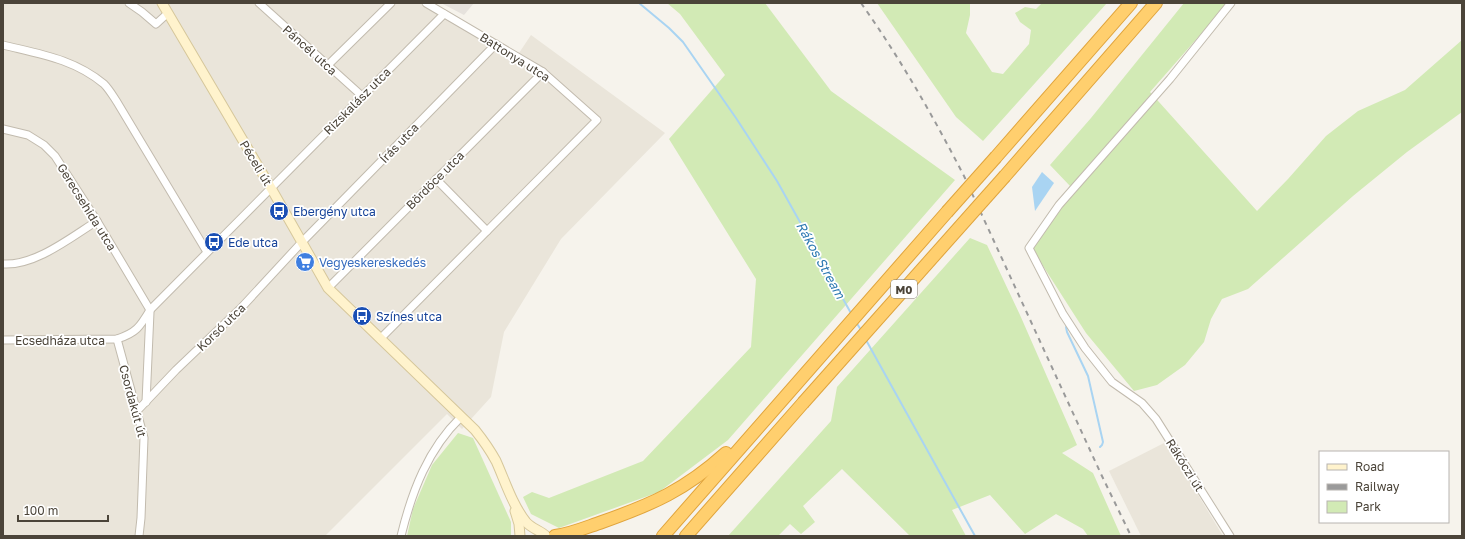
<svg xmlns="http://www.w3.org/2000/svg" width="1465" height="539" viewBox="0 0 1465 539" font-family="'Golos Text',sans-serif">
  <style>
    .residential { fill: #eae5da }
    .industrial { fill: #e6e2dd }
    .green { fill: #d2eab5 }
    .water { fill: #a9d4f2 }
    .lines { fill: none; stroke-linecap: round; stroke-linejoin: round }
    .stream { stroke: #a9d4f2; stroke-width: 2 }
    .street-casing { stroke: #c2bbae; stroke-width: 9 }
    .secondary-casing { stroke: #d6c79b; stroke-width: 11 }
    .highway-casing { stroke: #e0a43c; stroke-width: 14 }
    .street { stroke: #fff; stroke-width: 7 }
    .secondary { stroke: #fff3cd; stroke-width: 9 }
    .highway { stroke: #ffcf6e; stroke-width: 12 }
    .rail { stroke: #9a9a9a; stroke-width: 2; stroke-dasharray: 5 5; stroke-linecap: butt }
    .highway-bridge-casing { stroke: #e0a43c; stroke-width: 14; stroke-linecap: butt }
    .highway-bridge { stroke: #ffcf6e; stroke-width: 12 }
    .labels { text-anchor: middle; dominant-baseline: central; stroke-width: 3.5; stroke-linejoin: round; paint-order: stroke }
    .shield { fill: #fff; stroke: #817c74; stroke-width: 1 }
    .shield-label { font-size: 11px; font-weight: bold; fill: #4b4439 }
    .street-label { font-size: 12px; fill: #4b4439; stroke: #fff }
    .transit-label { font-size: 12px; fill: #164399; stroke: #fff; text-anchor: start }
    .shop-label { font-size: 12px; fill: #366cbe; stroke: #fff; text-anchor: start }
    .water-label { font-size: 13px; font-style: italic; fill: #2e7ab2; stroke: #fff }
  </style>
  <rect width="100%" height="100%" fill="#f6f3ec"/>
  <g class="residential">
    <path d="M3 3H434L519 53 531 35 665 133 561 239 504 332 491 397 462 429 447 414 325 536H3Z"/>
    <path d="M1166 442 1223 536H1141L1109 471Z"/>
  </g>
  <path class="industrial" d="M441 3H474L464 15Z"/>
  <g class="green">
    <path d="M667 3H765L831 91 955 180 728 440 659 492 559 528 531 514 523 497 532 492 549 498 643 461 751 347 756 279 669 139 725 75 680 14Z"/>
    <path d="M877 3H970V15L966 33 992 72 1003 74 1029 44 1031 30 1020 22 1015 13 1025 7 1036 9 1042 3H1107L983 141 956 117Z"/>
    <path d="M1184 3H1226L1214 19 1150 92 1257 211 1288 179 1326 136 1358 111 1405 90 1462 40V112L1407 152 1353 196 1248 289 1222 299 1211 319 1204 342 1185 365 1157 385 1134 391 1086 333 1029 244 1070 186 1050 165 1091 118Z"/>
    <path d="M970 238 987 245 1020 315 1077 445 1062 453 1093 473 1121 536H1088L1083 529 1056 514 1025 534 990 495 952 510 966 536H910L842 469 803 506 815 522 801 534 790 524 778 536H728L831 421 837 387Z"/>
    <path d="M458 433 473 438 511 522V536H407L413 509 432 465Z"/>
  </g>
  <path class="water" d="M1042 172 1054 183 1035 211 1032 187Z"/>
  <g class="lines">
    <g class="stream">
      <path d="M639 3 669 28 683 42 736 118 777 181 852 315"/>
      <path d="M856 322 861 330"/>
      <path d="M1066 327 1067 332 1088 376 1103 442 1102 445 1100 447"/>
      <path d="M866 340 975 536"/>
    </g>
    <g class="street-casing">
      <g id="street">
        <path d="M129 3 142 12 156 24 168 13"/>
        <path d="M259 3 362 96"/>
        <path d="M3 45C40 54 74 59 104 84 109 89 113 96 117 102L207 252"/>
        <path d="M327 66 391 3"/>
        <path d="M3 129 28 135 44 145 55 156 97 221 150 310"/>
        <path d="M436 179 487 231"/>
        <path d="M3 264C35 266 70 238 97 221"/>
        <path d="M328 288 543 72"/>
        <path d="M117 339 144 438 141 518 139 536"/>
        <path d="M380 339 597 120 543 72 426 3"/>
        <path d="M3 340 117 339C136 333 140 327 150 310L444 14"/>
        <path d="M146 402 150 312"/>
        <path d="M137 411 176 370 241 308 302 242 496 44"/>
        <path d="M401 536C412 491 428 449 461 417"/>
        <path d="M1230 536 1156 419 1142 403 1112 382 1085 348 1063 314 1029 248 1059 205 1170 79 1231 3"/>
      </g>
    </g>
    <g class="secondary-casing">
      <g id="secondary">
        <path d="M162 3 271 188 328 288 475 430C483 440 490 450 496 461 505 481 512 504 526 522 532 529 540 530 546 536"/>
        <path d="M515 511 519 524 520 536"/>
      </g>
    </g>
    <g class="highway-casing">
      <g id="highway">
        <path d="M996 157 1131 3"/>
        <path d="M1005 176 1156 3"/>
        <path d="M555 536C571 534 587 527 602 522 653 504 685 490 726 453"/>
        <path d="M663 536 947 212"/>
        <path d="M686 536 803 403"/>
      </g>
    </g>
    <use href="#street" class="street"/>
    <use href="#secondary" class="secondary"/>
    <use href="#highway" class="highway"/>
    <path class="rail" d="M861 3C900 58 933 116 964 176L1101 474 1131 536"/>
    <g class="highway-bridge-casing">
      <g id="highway-bridge">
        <path d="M947 212 996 157"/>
        <path d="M803 403 1005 176"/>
      </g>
    </g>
    <use href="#highway-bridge" class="highway-bridge"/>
  </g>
  <defs>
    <g id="bus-disc" transform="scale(1)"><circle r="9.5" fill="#1a4fb4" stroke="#fff"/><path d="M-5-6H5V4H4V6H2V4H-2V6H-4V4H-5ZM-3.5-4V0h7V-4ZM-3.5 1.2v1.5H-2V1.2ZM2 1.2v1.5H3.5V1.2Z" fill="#fff"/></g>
    <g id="supermarket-disc" transform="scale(1)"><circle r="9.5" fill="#3f7fe0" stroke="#fff"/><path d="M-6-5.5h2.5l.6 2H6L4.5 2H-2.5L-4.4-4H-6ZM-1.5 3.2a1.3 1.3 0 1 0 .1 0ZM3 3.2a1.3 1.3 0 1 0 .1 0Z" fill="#fff"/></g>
  </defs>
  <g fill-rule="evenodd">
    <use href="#bus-disc" x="279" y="211"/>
    <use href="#bus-disc" x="214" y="242"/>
    <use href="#supermarket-disc" x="305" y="262"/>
    <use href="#bus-disc" x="362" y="316"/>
  </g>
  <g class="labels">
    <rect class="shield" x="891" y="280" width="26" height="18" rx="3"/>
    <g class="shield-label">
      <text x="904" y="289">M0</text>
    </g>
    <g class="street-label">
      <text transform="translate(310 50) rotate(42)">Páncél utca</text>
      <text transform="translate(515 57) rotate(32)">Battonya utca</text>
      <text transform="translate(357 101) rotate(-45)">Rizskalász utca</text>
      <text transform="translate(399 143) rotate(-46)">Írás utca</text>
      <text transform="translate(256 163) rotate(59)">Péceli út</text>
      <text transform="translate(435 180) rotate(-45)">Bördöce utca</text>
      <text transform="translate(87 207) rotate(58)">Gerecsehida utca</text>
      <text transform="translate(221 327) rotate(-44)">Korsó utca</text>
      <text x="60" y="340">Ecsedháza utca</text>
      <text transform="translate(133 401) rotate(75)">Csordakút út</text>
      <text transform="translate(1185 465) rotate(58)">Rákóczi út</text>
    </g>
    <g class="transit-label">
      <text x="293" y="211">Ebergény utca</text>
      <text x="228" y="242">Ede utca</text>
      <text x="376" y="316">Színes utca</text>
    </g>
    <g class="shop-label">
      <text x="319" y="262">Vegyeskereskedés</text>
    </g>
    <g class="water-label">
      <text transform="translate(821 260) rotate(61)">Rákos Stream</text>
    </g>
  </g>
  <rect width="1465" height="539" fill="none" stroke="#4b4439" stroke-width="8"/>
  <rect x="1319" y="451" width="130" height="72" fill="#ffffff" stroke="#b7b4b0"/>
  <rect x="1327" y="464" width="20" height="6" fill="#fff3cd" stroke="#b7b4b0"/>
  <text x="1355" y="471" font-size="12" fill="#4b4439">Road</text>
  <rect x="1327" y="484" width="20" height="6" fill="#9a9a9a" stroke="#b7b4b0"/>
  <text x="1355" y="491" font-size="12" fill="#4b4439">Railway</text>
  <rect x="1327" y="501" width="20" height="12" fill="#d2eab5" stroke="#b7b4b0"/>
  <text x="1355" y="511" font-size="12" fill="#4b4439">Park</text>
  <path d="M18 515v6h90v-6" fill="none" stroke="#4b4439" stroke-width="2"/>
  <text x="24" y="515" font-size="12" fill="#4b4439" stroke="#ffffff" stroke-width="3" paint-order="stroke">100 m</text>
</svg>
